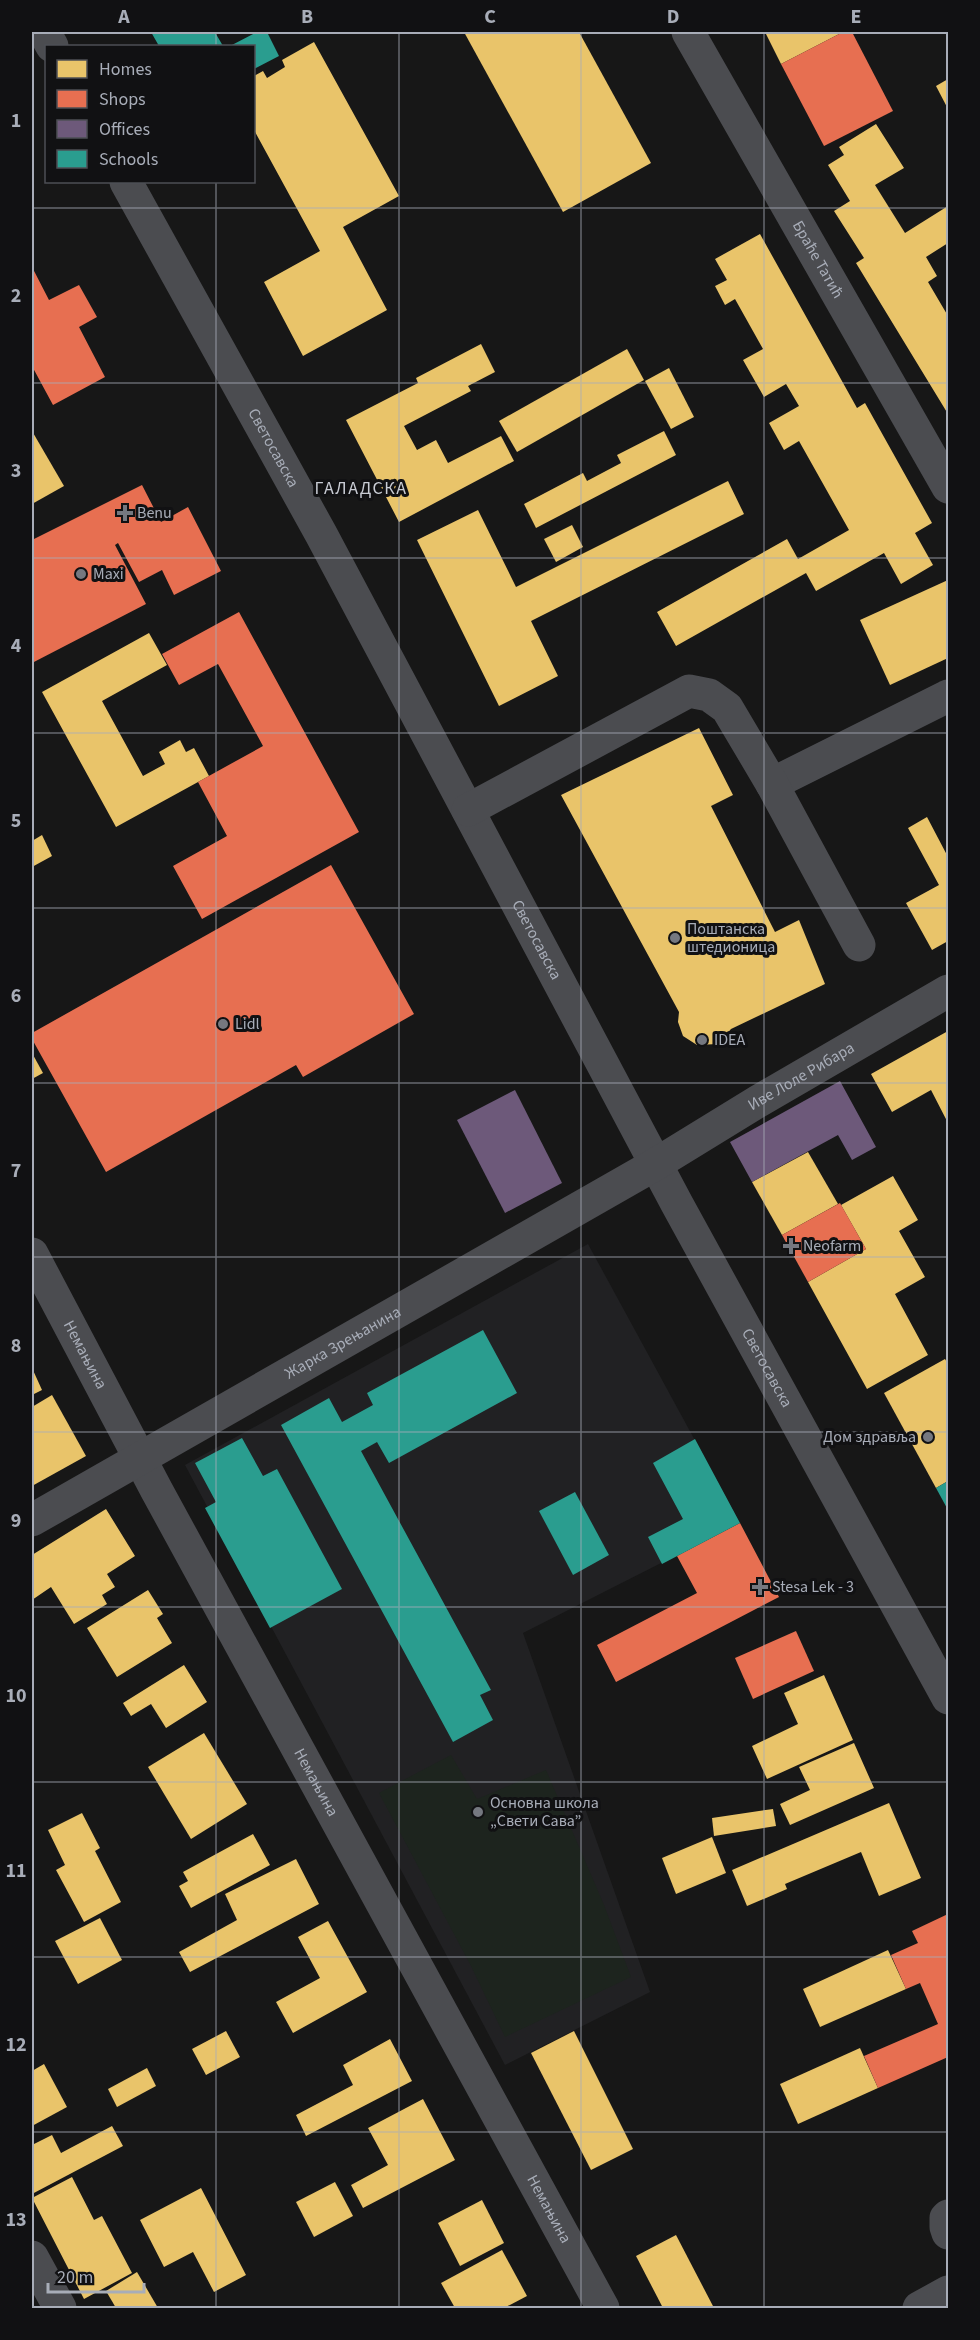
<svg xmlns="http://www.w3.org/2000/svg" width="980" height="2340" viewBox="0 0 980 2340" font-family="'Source Sans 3',sans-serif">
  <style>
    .built { fill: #212123 }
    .green { fill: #1d241e }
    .homes { fill: #e9c46a }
    .shops { fill: #e76f51 }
    .offices { fill: #6d597a }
    .schools { fill: #2a9d8f }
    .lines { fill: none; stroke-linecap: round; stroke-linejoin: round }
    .minor { stroke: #4b4c50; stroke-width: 33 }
    .grid { fill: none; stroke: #a8adb8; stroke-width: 1.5; stroke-opacity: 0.55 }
    .poi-dot { fill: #757880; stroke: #111113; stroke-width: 2 }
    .labels { text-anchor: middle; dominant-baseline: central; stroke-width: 6; stroke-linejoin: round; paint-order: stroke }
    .street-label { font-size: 16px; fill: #a8adb8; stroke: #111113 }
    .poi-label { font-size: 16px; fill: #a8adb8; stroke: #111113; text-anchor: start }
    .neighbourhood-label { font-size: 18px; letter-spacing: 1.5px; fill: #c9ccd4; stroke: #111113 }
    .neatline { fill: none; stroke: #a8adb8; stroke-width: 2 }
    .grid-label { font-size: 20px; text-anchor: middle; font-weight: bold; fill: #a8adb8 }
  </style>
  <rect width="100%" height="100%" fill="#171717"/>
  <path class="built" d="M588 1244 740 1523 523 1633 650 1992 505 2065 185 1465Z"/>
  <path class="green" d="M451 1755 477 1799 546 1770 604 1905 631 1977 505 2037 471 1966 379 1793Z"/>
  <g class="homes">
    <path d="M464 32H579L651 163 563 212Z"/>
    <path d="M765 32H843L781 64Z"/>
    <path d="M314 42 399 196 343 227 387 310 303 356 264 282 320 251 254 130V76L263 71 267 78 285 67 282 60Z"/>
    <path d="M948 79V109L936 86Z"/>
    <path d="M876 124 904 168 875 185 905 233 948 206V243L926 257 937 276 928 282 948 316V414L856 263 864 258 834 211 850 201 828 165 844 155 839 147Z"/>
    <path d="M760 234 857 408 865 403 932 523 915 533 933 565 901 584 884 553 816 591 806 573 676 646 657 612 787 539 798 559 849 530 799 441 784 450 769 423 799 406 786 384 764 397 743 360 763 349 735 299 725 305 715 286 727 280 715 259Z"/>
    <path d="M481 344 495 372 468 386 471 391 404 426 417 450 436 440 448 463 501 436 514 461 399 522 346 420 418 383 416 378Z"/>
    <path d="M627 349 644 380 517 452 499 421Z"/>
    <path d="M669 368 694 417 671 429 645 381Z"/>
    <path d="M32 431 64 486 32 504Z"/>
    <path d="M664 431 676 455 536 528 524 504 583 473 587 481 621 463 617 455Z"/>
    <path d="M728 481 744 514 531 621 558 676 499 706 417 540 478 510 516 587Z"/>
    <path d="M572 525 583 547 556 562 544 539Z"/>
    <path d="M948 580V658L890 685 860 620Z"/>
    <path d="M149 633 167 665 102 701 143 776 165 764 159 752 180 740 186 752 194 748 209 776 116 827 42 692Z"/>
    <path d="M699 728 733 795 711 806 775 932 799 920 825 984 731 1029 718 1044 697 1045 683 1036 678 1022 679 1012 561 795Z"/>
    <path d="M927 817 948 857V941L932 950 906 903 939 885 908 828Z"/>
    <path d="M42 835 52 856 32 867V841Z"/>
    <path d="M948 1031V1123L931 1090 892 1112 871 1074Z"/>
    <path d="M32 1053 43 1073 32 1079Z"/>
    <path d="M808 1152 838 1204 782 1235 752 1182Z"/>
    <path d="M893 1176 918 1220 899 1231 925 1277 895 1294 928 1355 867 1389 808 1282 866 1249 841 1205Z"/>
    <path d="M945 1359 948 1364V1481L936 1488 884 1393Z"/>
    <path d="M32 1368 42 1390 32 1395Z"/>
    <path d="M52 1395 86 1456 32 1486V1407Z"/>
    <path d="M106 1509 135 1556 107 1574 115 1587 102 1595 107 1604 74 1624 51 1587 32 1600V1555Z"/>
    <path d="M148 1590 163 1614 157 1618 172 1643 117 1677 87 1628Z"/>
    <path d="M184 1665 207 1702 166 1728 151 1704 131 1716 123 1703Z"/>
    <path d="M824 1675 853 1740 767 1779 752 1746 798 1724 784 1693Z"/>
    <path d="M204 1733 247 1804 191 1839 148 1767Z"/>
    <path d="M854 1743 874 1788 790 1825 780 1804 810 1790 799 1767Z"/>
    <path d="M889 1803 921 1878 879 1896 861 1852 785 1884 787 1889 747 1906 732 1870Z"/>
    <path d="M773 1809 776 1826 714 1836 712 1818Z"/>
    <path d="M82 1813 100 1848 95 1851 121 1902 84 1922 56 1870 65 1865 48 1830Z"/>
    <path d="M253 1834 270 1865 191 1908 179 1886 188 1881 183 1872Z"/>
    <path d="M712 1837 726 1873 676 1894 662 1858Z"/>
    <path d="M296 1859 319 1904 190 1972 179 1952 237 1920 225 1894Z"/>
    <path d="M100 1918 122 1960 78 1984 55 1941Z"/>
    <path d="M328 1921 367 1992 293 2033 276 2002 320 1978 298 1937Z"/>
    <path d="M888 1950 906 1989 820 2027 803 1989Z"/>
    <path d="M226 2031 240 2057 206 2075 192 2049Z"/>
    <path d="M574 2031 633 2149 591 2170 531 2053Z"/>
    <path d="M390 2039 412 2081 306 2136 296 2115 353 2085 343 2065Z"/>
    <path d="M860 2048 878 2088 798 2124 780 2084Z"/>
    <path d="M44 2064 67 2107 32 2126V2071Z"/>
    <path d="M147 2068 156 2086 117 2107 108 2089Z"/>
    <path d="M423 2099 455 2160 363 2208 351 2185 388 2165 368 2128Z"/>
    <path d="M112 2126 123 2146 32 2194V2145L52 2135 61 2153Z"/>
    <path d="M72 2177 94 2220 102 2216 132 2273 84 2299 32 2198Z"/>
    <path d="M335 2182 353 2216 314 2237 296 2202Z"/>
    <path d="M201 2188 246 2275 214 2292 193 2252 164 2267 140 2220Z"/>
    <path d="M482 2200 504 2243 460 2266 438 2223Z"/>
    <path d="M676 2235 714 2308H663L636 2256Z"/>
    <path d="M502 2250 527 2296 504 2308H455L441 2283Z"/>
    <path d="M137 2272 158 2308H116L106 2291Z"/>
  </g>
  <g class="shops">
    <path d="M843 32H852L893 111 824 146 781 64Z"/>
    <path d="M32 267 49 300 79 285 97 317 79 327 105 377 53 405 33 368 32 369Z"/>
    <path d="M142 485 161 522 188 507 221 571 174 595 162 570 139 582 118 543 115 545 146 604 32 663V540Z"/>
    <path d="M239 612 359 832 202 919 173 866 227 836 198 782 263 746 218 664 179 685 162 654Z"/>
    <path d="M331 865 414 1014 303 1077 296 1065 106 1172 32 1039V1033Z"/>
    <path d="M840 1203 866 1249 808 1282 782 1235Z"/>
    <path d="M740 1523 779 1597 616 1682 597 1645 697 1593 677 1556Z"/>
    <path d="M796 1631 814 1671 753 1699 735 1658Z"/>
    <path d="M948 1914V2057L878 2088 864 2056 938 2024 920 1983 906 1989 891 1955 918 1943 912 1931Z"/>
  </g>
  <g class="offices">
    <path d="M840 1081 876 1147 852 1160 838 1135 752 1182 730 1142Z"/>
    <path d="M515 1090 562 1183 505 1213 457 1120Z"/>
  </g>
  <g class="schools">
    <path d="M151 32H220L216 34 223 46H159Z"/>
    <path d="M257 32H267L279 56 254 69V46H230Z"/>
    <path d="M483 1330 517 1393 389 1463 377 1442 361 1451 491 1690 480 1695 493 1720 453 1742 281 1425 329 1398 342 1422 373 1405 367 1393Z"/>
    <path d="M242 1438 263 1476 277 1469 342 1589 270 1628 205 1508 216 1502 195 1463Z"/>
    <path d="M695 1439 740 1523 662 1564 648 1537 683 1519 653 1463Z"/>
    <path d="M948 1481V1510L936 1488Z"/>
    <path d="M575 1492 609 1555 573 1575 539 1511Z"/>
  </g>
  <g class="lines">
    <g class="minor">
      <path d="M44 32 52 46"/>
      <path id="s1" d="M688 32 948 487"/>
      <path id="s2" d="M126 182 321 534 677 1204 948 1698"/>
      <path d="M772 784 948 696"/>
      <path d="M468 810 689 691 709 695 727 708 772 784 859 945"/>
      <path id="s3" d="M32 1254 157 1491 603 2308"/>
      <path id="s4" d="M32 1520 656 1164 757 1102 948 991"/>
      <path d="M948 2216 946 2218V2227L948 2233"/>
      <path d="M32 2257 60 2308"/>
      <path d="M919 2308 948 2292"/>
    </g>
  </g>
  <path class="grid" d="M216 32V46M399 32V2308M581 32V2308M764 32V2308M216 182V2308M32 208H948M32 383H948M32 558H948M32 733H948M32 908H948M32 1083H948M32 1257H948M32 1432H948M32 1607H948M32 1782H948M32 1957H948M32 2132H948"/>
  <g class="poi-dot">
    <path d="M122 504h6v6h6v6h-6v6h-6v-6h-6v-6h6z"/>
    <circle cx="81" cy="574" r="6"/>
    <circle cx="675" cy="938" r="6"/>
    <circle cx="223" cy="1024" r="6"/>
    <circle cx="702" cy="1040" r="6"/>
    <path d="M788 1237h6v6h6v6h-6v6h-6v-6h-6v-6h6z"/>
    <circle cx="928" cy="1437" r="6"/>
    <path d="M757 1578h6v6h6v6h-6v6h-6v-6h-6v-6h6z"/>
    <circle cx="478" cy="1812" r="6"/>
  </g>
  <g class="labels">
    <g class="street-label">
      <text stroke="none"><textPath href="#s1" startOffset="262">Браће Татић</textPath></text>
      <text stroke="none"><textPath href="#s2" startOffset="304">Светосавска</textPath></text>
      <text stroke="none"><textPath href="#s2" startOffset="862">Светосавска</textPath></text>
      <text stroke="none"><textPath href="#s4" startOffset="888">Иве Лоле Рибара</textPath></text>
      <text stroke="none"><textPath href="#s4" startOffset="358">Жарка Зрењанина</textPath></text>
      <text stroke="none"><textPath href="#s3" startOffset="114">Немањина</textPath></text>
      <text stroke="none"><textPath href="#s2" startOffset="1348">Светосавска</textPath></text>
      <text stroke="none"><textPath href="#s3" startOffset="600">Немањина</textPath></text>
      <text stroke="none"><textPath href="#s3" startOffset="1086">Немањина</textPath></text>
    </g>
    <g class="poi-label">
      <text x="137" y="513">Benu</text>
      <text x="93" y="574">Maxi</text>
      <text x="687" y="929">Поштанска<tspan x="687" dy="18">штедионица</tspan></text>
      <text x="235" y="1024">Lidl</text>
      <text x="714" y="1040">IDEA</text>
      <text x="803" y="1246">Neofarm</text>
      <text x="916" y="1437" text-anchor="end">Дом здравља</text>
      <text x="772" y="1587">Stesa Lek - 3</text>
      <text x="490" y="1803">Основна школа<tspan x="490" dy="18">„Свети Сава”</tspan></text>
    </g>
    <g class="neighbourhood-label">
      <text x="361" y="488">ГАЛАДСКА</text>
    </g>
  </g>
  <rect width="980" height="2340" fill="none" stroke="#111113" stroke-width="66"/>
  <rect x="45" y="45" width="210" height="138" fill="#111113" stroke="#4d4f55" stroke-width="1.5"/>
  <rect x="57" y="60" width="30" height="18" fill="#e9c46a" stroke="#4d4f55" stroke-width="1.5"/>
  <text x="99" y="75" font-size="18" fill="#a8adb8">Homes</text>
  <rect x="57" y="90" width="30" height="18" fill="#e76f51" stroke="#4d4f55" stroke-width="1.5"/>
  <text x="99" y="105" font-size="18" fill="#a8adb8">Shops</text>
  <rect x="57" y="120" width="30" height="18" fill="#6d597a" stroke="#4d4f55" stroke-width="1.5"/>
  <text x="99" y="135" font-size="18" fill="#a8adb8">Offices</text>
  <rect x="57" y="150" width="30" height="18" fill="#2a9d8f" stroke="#4d4f55" stroke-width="1.5"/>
  <text x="99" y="165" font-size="18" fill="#a8adb8">Schools</text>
  <path d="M48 2283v9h96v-9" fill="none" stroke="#a8adb8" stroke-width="3"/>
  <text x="57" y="2283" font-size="18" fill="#a8adb8" stroke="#111113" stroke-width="4.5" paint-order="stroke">20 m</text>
  <rect x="33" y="33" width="914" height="2274" class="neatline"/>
  <g class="grid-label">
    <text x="124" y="23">A</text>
    <text x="307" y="23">B</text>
    <text x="490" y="23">C</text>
    <text x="673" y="23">D</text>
    <text x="856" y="23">E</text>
    <text x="16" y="127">1</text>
    <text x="16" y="302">2</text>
    <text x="16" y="477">3</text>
    <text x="16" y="652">4</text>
    <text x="16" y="827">5</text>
    <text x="16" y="1002">6</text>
    <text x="16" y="1177">7</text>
    <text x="16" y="1352">8</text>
    <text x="16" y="1527">9</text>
    <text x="16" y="1702">10</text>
    <text x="16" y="1877">11</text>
    <text x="16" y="2051">12</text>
    <text x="16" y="2226">13</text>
  </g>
</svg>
